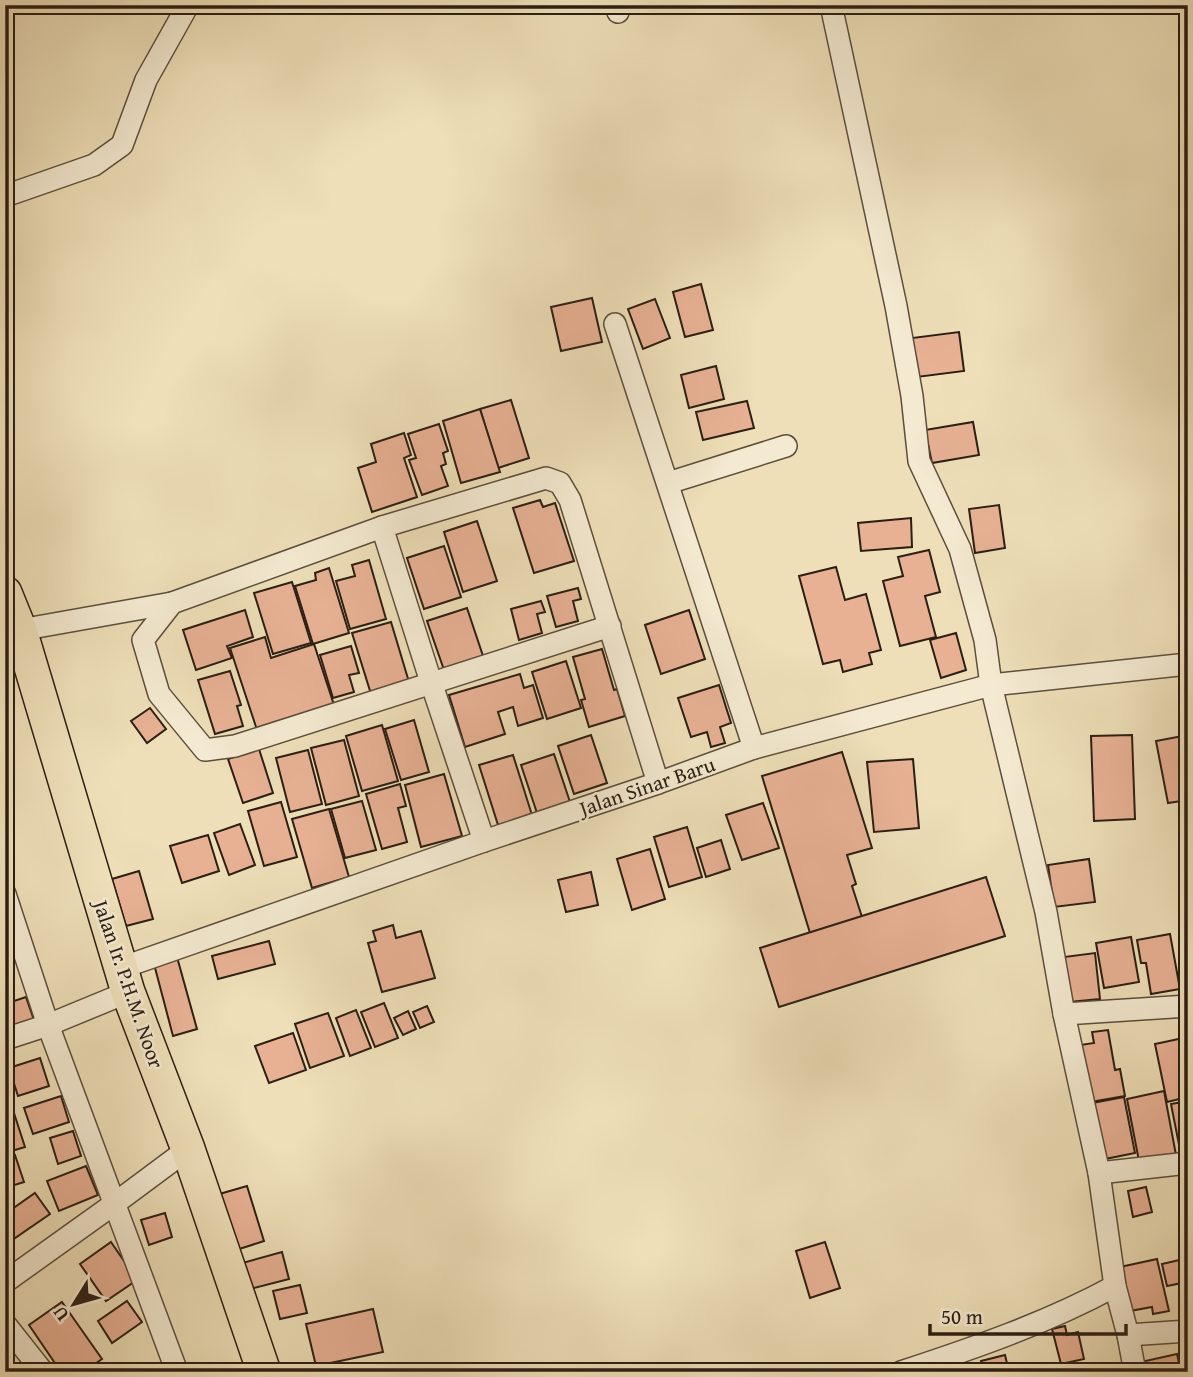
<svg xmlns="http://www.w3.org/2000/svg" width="1193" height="1377" viewBox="0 0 1193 1377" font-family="'Gentium Book Plus',serif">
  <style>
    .building { fill: #e8b194; stroke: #2b1e14; stroke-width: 2 }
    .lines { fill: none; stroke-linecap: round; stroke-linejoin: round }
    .street-casing { stroke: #5c4e3d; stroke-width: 24 }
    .primary-casing { stroke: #2b1e14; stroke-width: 36 }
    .street { stroke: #f4ead1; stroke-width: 21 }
    .primary { stroke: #eedfb8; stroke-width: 33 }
    .labels { text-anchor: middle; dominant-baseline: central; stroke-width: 5; stroke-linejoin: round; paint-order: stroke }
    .street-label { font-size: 21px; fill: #2b1e14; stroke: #f4ead1 }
  </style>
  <rect width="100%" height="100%" fill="#eedfb8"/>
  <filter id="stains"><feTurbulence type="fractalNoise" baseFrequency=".00286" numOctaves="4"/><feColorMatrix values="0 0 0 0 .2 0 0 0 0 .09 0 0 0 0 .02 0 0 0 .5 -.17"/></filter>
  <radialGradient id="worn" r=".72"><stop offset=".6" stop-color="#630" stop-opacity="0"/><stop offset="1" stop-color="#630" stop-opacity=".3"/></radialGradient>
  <g class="building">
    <path d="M701 284 713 330 685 337 673 292Z"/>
    <path d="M592 298 602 342 561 351 551 307Z"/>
    <path d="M655 299 670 338 643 349 628 309Z"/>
    <path d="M959 332 964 371 917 377 912 338Z"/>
    <path d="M716 366 724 399 689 408 681 375Z"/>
    <path d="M511 400 529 458 498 468 480 409Z"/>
    <path d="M747 401 754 428 703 440 696 412Z"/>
    <path d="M480 409 500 472 461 483 443 421Z"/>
    <path d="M973 422 979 455 932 463 925 430Z"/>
    <path d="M439 424 448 451 443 453 446 464 441 466 448 486 422 495 409 460 416 458 408 434Z"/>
    <path d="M404 433 411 455 404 458 417 497 372 512 358 468 376 462 371 444Z"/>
    <path d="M540 500 543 507 555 503 574 561 534 573 513 508Z"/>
    <path d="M999 505 1005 548 975 553 969 509Z"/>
    <path d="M911 518 912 547 861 551 858 523Z"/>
    <path d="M477 521 497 581 463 592 444 532Z"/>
    <path d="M444 546 461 597 424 609 407 558Z"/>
    <path d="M929 550 940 592 925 596 936 637 900 646 883 581 903 576 898 557Z"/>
    <path d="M369 560 386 619 350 629 336 581 355 576 352 565Z"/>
    <path d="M836 567 845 600 866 594 881 650 869 653 872 664 843 672 840 660 823 664 799 576Z"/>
    <path d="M329 568 349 633 313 644 295 586 316 580 315 573Z"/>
    <path d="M292 582 311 643 273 654 254 593Z"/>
    <path d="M578 588 581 599 573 601 578 621 556 627 547 596Z"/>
    <path d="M541 601 545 612 537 614 542 633 519 640 511 609Z"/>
    <path d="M467 608 483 656 444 670 427 621Z"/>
    <path d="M245 610 253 637 227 646 232 658 196 670 183 630Z"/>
    <path d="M689 610 705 659 661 674 645 625Z"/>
    <path d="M391 622 409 682 371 694 352 633Z"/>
    <path d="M956 633 966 670 941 678 930 640Z"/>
    <path d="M265 637 271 658 314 644 335 708 258 733 230 648Z"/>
    <path d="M351 646 359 673 349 675 354 692 333 698 320 655Z"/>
    <path d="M602 649 614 690 617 689 625 716 589 727 581 700 585 699 573 657Z"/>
    <path d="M566 661 581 708 547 719 532 672Z"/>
    <path d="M230 671 241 705 237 706 243 726 215 734 198 680Z"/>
    <path d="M520 674 524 688 533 685 543 718 518 726 513 707 498 712 505 734 465 747 449 695Z"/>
    <path d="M719 685 731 723 720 727 725 743 711 747 707 732 691 737 678 698Z"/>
    <path d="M150 708 166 729 147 743 131 721Z"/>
    <path d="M414 720 429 772 401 780 385 729Z"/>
    <path d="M382 725 398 781 362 791 346 736Z"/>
    <path d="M591 735 607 783 574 794 558 746Z"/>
    <path d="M1132 735 1135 819 1094 821 1091 736Z"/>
    <path d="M1188 735V800L1168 803 1156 741Z"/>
    <path d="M344 740 359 796 326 805 311 748Z"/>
    <path d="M259 749 273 793 243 803 228 759Z"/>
    <path d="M308 750 322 804 290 812 276 758Z"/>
    <path d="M842 752 872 848 847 855 856 884 852 886 862 917 810 933 762 776Z"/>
    <path d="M554 754 570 802 537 813 521 765Z"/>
    <path d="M513 755 532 815 498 825 479 765Z"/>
    <path d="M913 759 919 828 874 832 867 762Z"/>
    <path d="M444 774 462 836 421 847 405 785Z"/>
    <path d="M400 784 406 806 398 808 407 842 382 849 366 794Z"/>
    <path d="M362 801 376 850 345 858 331 809Z"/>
    <path d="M281 802 297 857 264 866 248 811Z"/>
    <path d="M763 803 779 848 742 860 726 815Z"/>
    <path d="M329 809 349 877 312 888 292 819Z"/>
    <path d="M240 824 255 865 229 875 214 833Z"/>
    <path d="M687 827 702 877 669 887 654 837Z"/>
    <path d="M208 835 219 871 182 883 170 846Z"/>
    <path d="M721 840 730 869 706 877 697 848Z"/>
    <path d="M650 849 665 899 632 910 617 859Z"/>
    <path d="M1089 859 1095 902 1054 907 1048 865Z"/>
    <path d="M139 871 153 919 126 926 112 879Z"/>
    <path d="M591 872 598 905 566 912 558 880Z"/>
    <path d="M986 877 1005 936 779 1007 760 948Z"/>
    <path d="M5 923 17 959 5 963Z"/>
    <path d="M393 925 396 938 421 931 435 978 382 992 368 943 376 941 373 931Z"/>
    <path d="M1170 934 1180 989 1151 994 1146 963H1141L1137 940Z"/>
    <path d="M1131 937 1139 982 1104 988 1096 943Z"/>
    <path d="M269 941 275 964 218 979 212 956Z"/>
    <path d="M1095 953 1100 999 1069 1002 1064 957Z"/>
    <path d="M177 957 197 1029 173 1036 154 964Z"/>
    <path d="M26 997 35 1023 5 1032V1004Z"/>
    <path d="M384 1003 398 1038 375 1047 361 1012Z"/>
    <path d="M427 1006 434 1022 420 1028 413 1012Z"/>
    <path d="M356 1010 371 1048 350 1056 336 1018Z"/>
    <path d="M408 1011 416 1029 403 1035 394 1018Z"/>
    <path d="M328 1013 344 1056 310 1068 295 1024Z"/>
    <path d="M1108 1030 1115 1070 1120 1069 1125 1096 1085 1103 1074 1046 1094 1043 1092 1032Z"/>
    <path d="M293 1033 306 1070 269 1083 255 1046Z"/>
    <path d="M1188 1037V1097L1167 1102 1155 1044Z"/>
    <path d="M40 1058 49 1086 18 1096 9 1068Z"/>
    <path d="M1164 1091 1176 1155 1139 1161 1127 1099Z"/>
    <path d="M61 1096 69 1122 33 1134 24 1108Z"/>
    <path d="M1124 1097 1135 1153 1105 1159 1087 1104Z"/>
    <path d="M1188 1101V1154L1181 1155 1171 1104Z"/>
    <path d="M13 1110 25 1147 5 1153V1112Z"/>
    <path d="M73 1131 81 1156 58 1164 50 1138Z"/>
    <path d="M15 1155 24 1182 5 1188V1158Z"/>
    <path d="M86 1166 98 1195 59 1211 47 1181Z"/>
    <path d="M247 1186 264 1241 233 1251 216 1195Z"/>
    <path d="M1146 1187 1152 1212 1133 1217 1128 1191Z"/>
    <path d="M35 1193 50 1214 15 1238 5 1224V1214Z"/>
    <path d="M165 1213 172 1237 149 1245 141 1220Z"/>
    <path d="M111 1242 137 1280 106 1301 80 1264Z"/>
    <path d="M825 1242 840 1288 810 1298 796 1251Z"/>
    <path d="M282 1252 289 1279 246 1290 239 1264Z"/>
    <path d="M1188 1258V1306L1182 1283 1167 1286 1162 1264Z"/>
    <path d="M1157 1259 1169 1311 1153 1314 1152 1307 1130 1311 1120 1267Z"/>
    <path d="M300 1285 307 1313 280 1319 273 1291Z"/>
    <path d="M127 1301 142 1322 112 1343 98 1321Z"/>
    <path d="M62 1302 102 1359 83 1372H61L29 1325Z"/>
    <path d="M373 1309 383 1352 316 1366 306 1324Z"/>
    <path d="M1065 1326 1067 1335 1078 1332 1084 1359 1061 1364 1052 1329Z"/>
    <path d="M1177 1354 1181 1372H1143L1141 1362Z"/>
    <path d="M1005 1355 1009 1372H984L981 1361Z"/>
  </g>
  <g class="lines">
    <g class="street-casing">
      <g id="street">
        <path d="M615 5 618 12"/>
        <path d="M831 5 896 306 912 396 919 461 960 549 985 640 991 685 1046 912 1064 1014 1099 1173 1115 1286 1128 1335 1135 1372"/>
        <path d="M5 196 94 165 122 145 146 80 188 5"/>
        <path d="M615 324 754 748"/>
        <path d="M668 483 786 446"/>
        <path d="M382 527 431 682 484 841"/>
        <path d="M172 603 143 640 159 694 205 750 235 746 610 626"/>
        <path d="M5 641 20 630 172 603 382 527 546 478 560 483 570 500 658 783"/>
        <path d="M5 894 48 1025 177 1372"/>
        <path d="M121 968 484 841 658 783 754 748 991 685 1188 664"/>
        <path d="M1064 1014 1188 1006"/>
        <path d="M5 1039 48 1025 128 992"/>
        <path d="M1099 1173 1188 1163"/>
        <path d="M5 1282 114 1204 188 1149"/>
        <path d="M5 1324 43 1372"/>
        <path d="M1128 1335 1188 1331"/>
        <path d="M901 1372C974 1348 1047 1323 1115 1286"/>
      </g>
    </g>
    <g class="primary-casing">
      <path id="primary" d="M5 593 20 630 128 992 188 1149 264 1372"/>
    </g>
    <use href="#street" class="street"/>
    <use href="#primary" class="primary"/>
  </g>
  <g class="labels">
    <g class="street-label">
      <text transform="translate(647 786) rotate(-19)">Jalan Sinar Baru</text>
      <text transform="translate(129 984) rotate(71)">Jalan Ir. P.H.M. Noor</text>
    </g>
  </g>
  <rect width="1193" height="1377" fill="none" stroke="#eedfb8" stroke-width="28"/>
  <rect x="7" y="7" width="1179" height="1363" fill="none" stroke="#2b1e14" stroke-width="3.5"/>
  <rect x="14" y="14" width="1165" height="1349" fill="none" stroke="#2b1e14" stroke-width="2"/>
  <g transform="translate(74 1304) rotate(233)" stroke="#f4ead1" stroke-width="5" paint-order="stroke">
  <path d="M0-5L12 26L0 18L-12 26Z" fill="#2b1e14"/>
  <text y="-10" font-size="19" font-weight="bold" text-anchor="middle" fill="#2b1e14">U</text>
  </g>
  <path d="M930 1324v10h196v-10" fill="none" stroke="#2b1e14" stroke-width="3.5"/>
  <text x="941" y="1324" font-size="21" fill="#2b1e14" stroke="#f4ead1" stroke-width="5" paint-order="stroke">50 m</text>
  <rect width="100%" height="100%" filter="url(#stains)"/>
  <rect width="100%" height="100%" fill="url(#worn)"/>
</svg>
